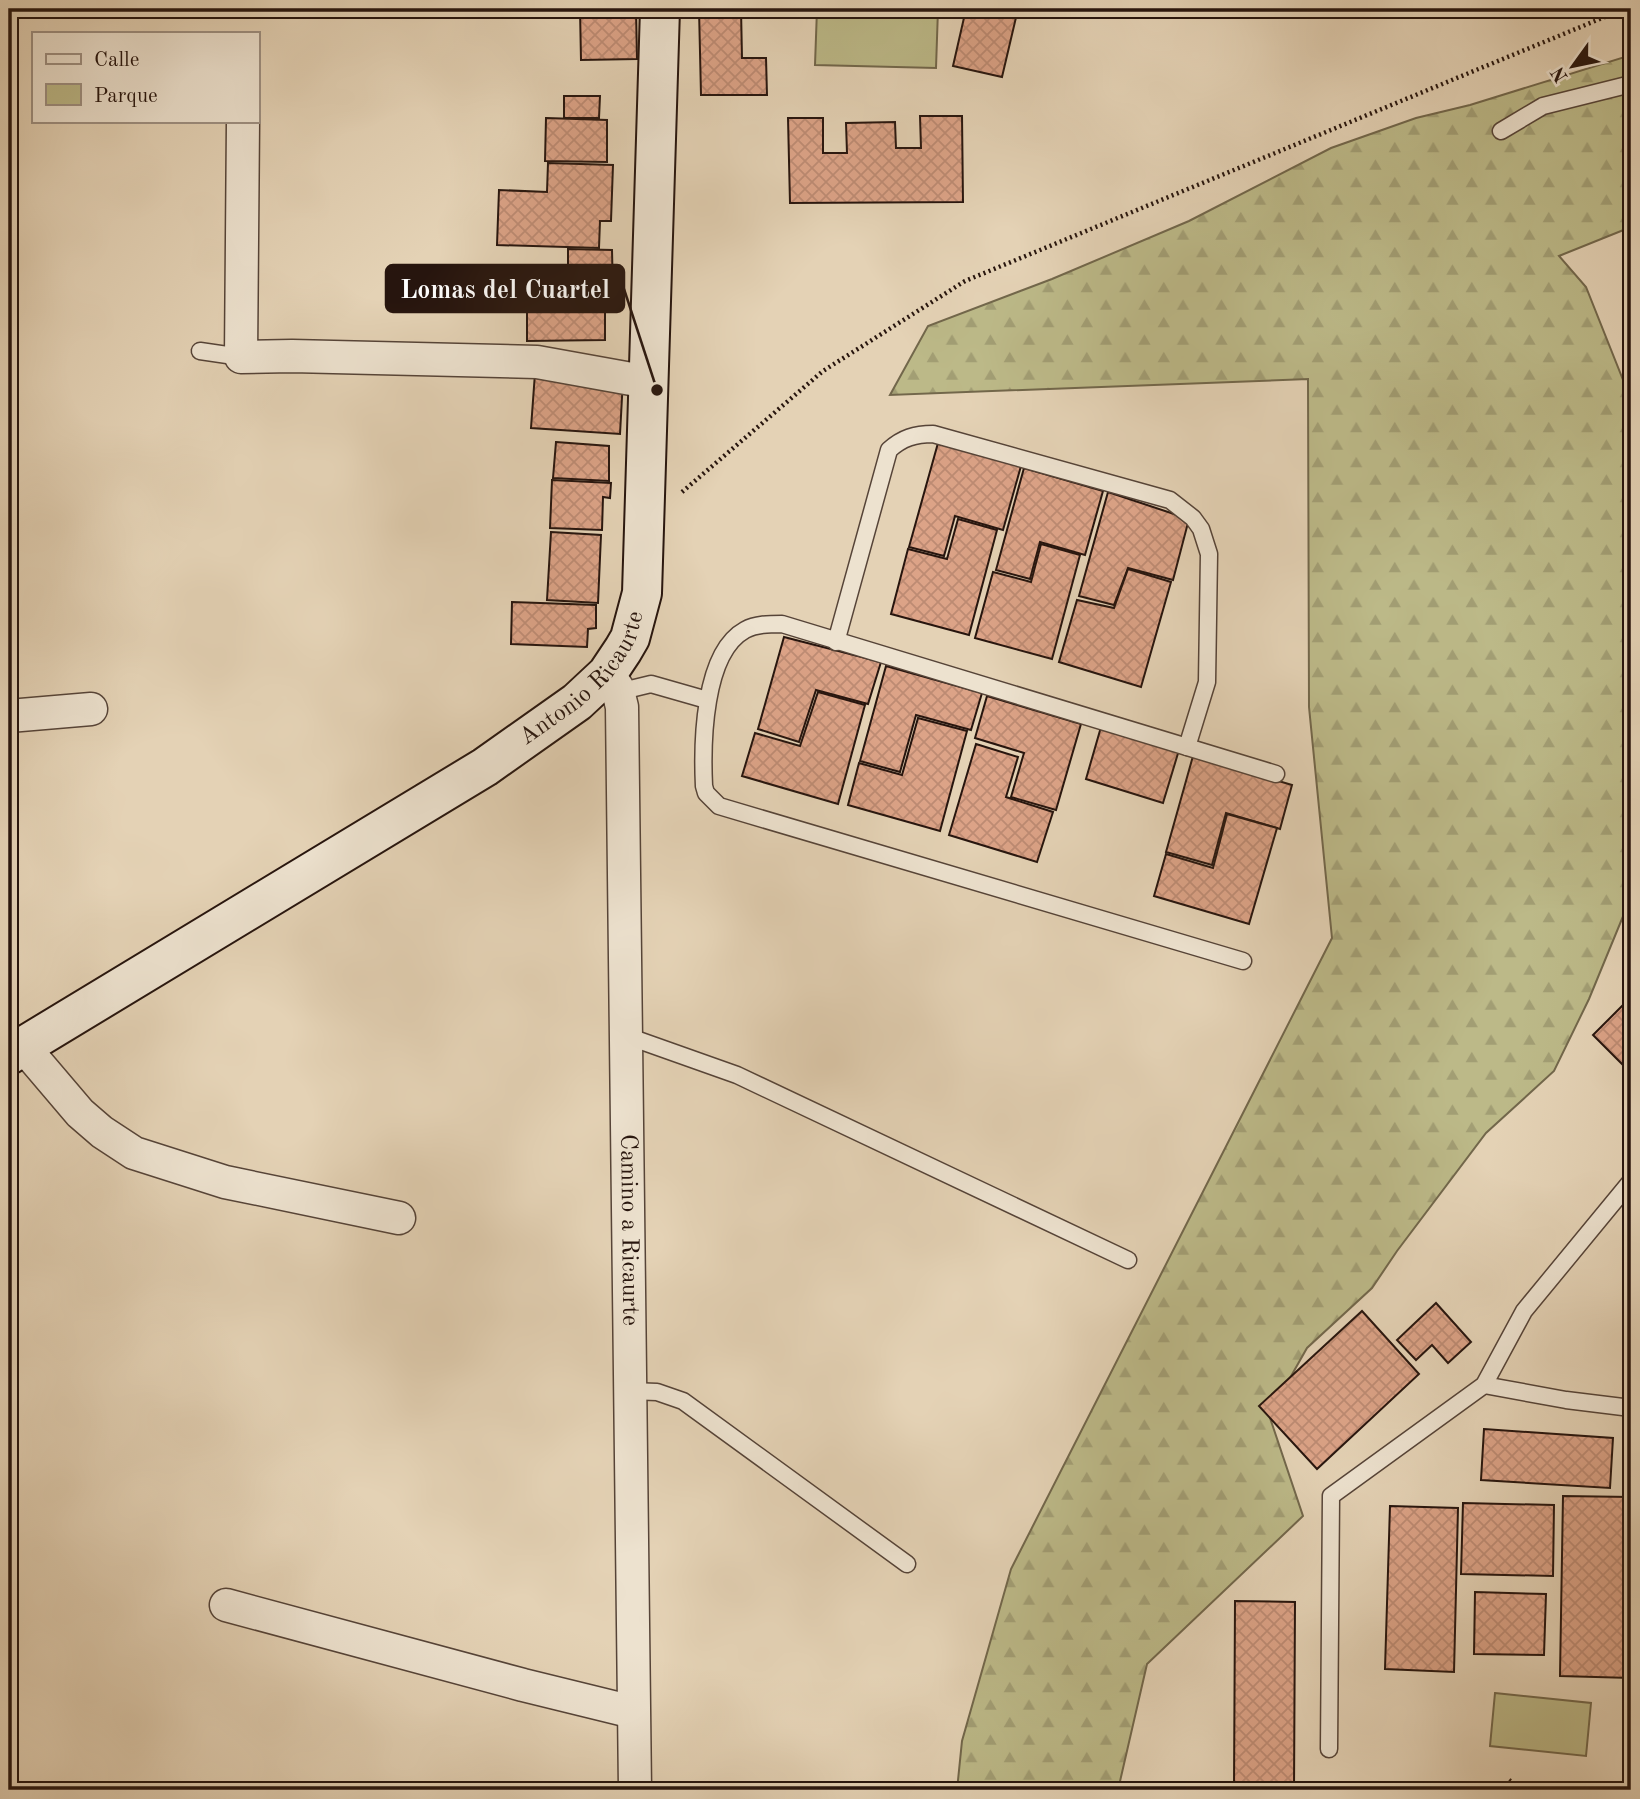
<svg xmlns="http://www.w3.org/2000/svg" width="1640" height="1799" viewBox="0 0 1640 1799" font-family="'Old Standard TT',serif">
  <style>
    .forest { fill: url(#forest-firs); stroke: #72674b; stroke-width: 2 }
    .park { fill: #bcb988; stroke: #72674b; stroke-width: 2 }
    .building { fill: url(#building-cross-hatch); stroke: #27150e; stroke-width: 2 }
    .lines { fill: none; stroke-linecap: round; stroke-linejoin: round }
    .service-casing { stroke: #564438; stroke-width: 19 }
    .minor-casing { stroke: #564438; stroke-width: 35 }
    .secondary-casing { stroke: #27150e; stroke-width: 42 }
    .path { stroke: #27150e; stroke-width: 4.5; stroke-dasharray: 2 3.5; stroke-linecap: butt }
    .service { stroke: #ede2cf; stroke-width: 16 }
    .minor { stroke: #ede2cf; stroke-width: 32 }
    .secondary { stroke: #ede2cf; stroke-width: 38 }
    .labels { text-anchor: middle; dominant-baseline: central; stroke-width: 7; stroke-linejoin: round; paint-order: stroke }
    .street-label { font-size: 24px; fill: #27150e; stroke: #ede2cf }
    .leader { fill: none; stroke: #27150e; stroke-width: 2.5 }
    .callout-dot { fill: #27150e; stroke: #ede2cf; stroke-width: 2.5 }
    .callout { fill: #27150e; stroke: #27150e; stroke-width: 2.5 }
    .callout-label { font-size: 26px; text-anchor: middle; font-weight: bold; fill: #fff }
  </style>
  <defs>
    <pattern id="forest-firs" width="22" height="20" patternUnits="userSpaceOnUse" patternTransform="scale(1.75)"><rect width="22" height="20" fill="#bcb988"/><path d="M5 1l3.5 6h-7zM16 11l3.5 6h-7z" fill="#a29e74"/></pattern>
    <pattern id="building-cross-hatch" width="8" height="8" patternUnits="userSpaceOnUse" patternTransform="scale(1.75)"><rect width="8" height="8" fill="#dca387"/><path d="M0 0l8 8M0 8l8-8" fill="none" stroke="#bd8b73"/></pattern>
  </defs>
  <rect width="100%" height="100%" fill="#e4d2b5"/>
  <filter id="stains"><feTurbulence type="fractalNoise" baseFrequency=".00286" numOctaves="4"/><feColorMatrix values="0 0 0 0 .2 0 0 0 0 .09 0 0 0 0 .02 0 0 0 .5 -.17"/></filter>
  <radialGradient id="worn" r=".72"><stop offset=".6" stop-color="#630" stop-opacity="0"/><stop offset="1" stop-color="#630" stop-opacity=".3"/></radialGradient>
  <path class="forest" d="M1631 55V227L1559 256 1586 287 1631 400V897L1589 999 1554 1071 1486 1133 1397 1251 1372 1288 1307 1348 1269 1415 1303 1516 1147 1664 1118 1790H957L962 1741 1011 1569 1332 938 1309 707 1308 379 890 395 928 326 1052 279 1189 221 1331 148 1416 118 1470 105Z"/>
  <g class="park">
    <path d="M817 9H938L936 68 815 65Z"/>
    <path d="M1495 1693 1591 1703 1586 1756 1490 1746Z"/>
  </g>
  <g class="building">
    <path d="M580 9H636L637 59 581 60Z"/>
    <path d="M699 9H741L742 58H766L767 95H701Z"/>
    <path d="M966 9H1018L1002 77 953 66Z"/>
    <path d="M564 96H600L599 118H564Z"/>
    <path d="M920 116H962L963 202 790 203 788 118H823V153H847L846 123 895 122 896 148H921Z"/>
    <path d="M546 118 607 120V162L545 161Z"/>
    <path d="M548 163 613 165 611 221H600L599 248 497 245 499 190 547 192Z"/>
    <path d="M568 249 612 250 613 294H568Z"/>
    <path d="M527 296H605V340L527 341Z"/>
    <path d="M535 373 623 379 620 434 531 428Z"/>
    <path d="M556 442 609 446V481L553 478Z"/>
    <path d="M938 443 1021 466 1003 530 955 516 944 556 909 547Z"/>
    <path d="M1024 468 1103 491 1085 555 1040 542 1030 579 996 570Z"/>
    <path d="M552 480 611 483 610 498 603 497 602 530 550 528Z"/>
    <path d="M1108 492 1189 519 1173 580 1128 568 1114 605 1079 596Z"/>
    <path d="M958 519 997 530 969 635 891 614 908 549 947 559Z"/>
    <path d="M551 532 601 535 598 603 547 600Z"/>
    <path d="M1041 544 1080 555 1052 659 975 638 993 572 1031 582Z"/>
    <path d="M1128 569 1171 582 1141 687 1059 662 1077 600 1114 608Z"/>
    <path d="M512 602 596 605V628L588 629 587 647 511 644Z"/>
    <path d="M784 637 881 662 868 704 816 690 799 742 758 729Z"/>
    <path d="M886 666 982 693 971 730 916 715 900 772 860 761Z"/>
    <path d="M818 692 865 705 838 804 742 776 755 733 800 746Z"/>
    <path d="M987 696 1081 724 1056 810 1011 797 1024 753 975 738Z"/>
    <path d="M918 718 967 731 940 831 848 805 859 763 902 775Z"/>
    <path d="M1101 727 1179 750 1163 803 1086 779Z"/>
    <path d="M976 744 1018 757 1006 797 1053 812 1037 862 949 835Z"/>
    <path d="M1193 756 1292 785 1280 829 1226 813 1212 865 1166 852Z"/>
    <path d="M1227 814 1277 828 1249 924 1154 896 1166 854 1213 868Z"/>
    <path d="M1631 997V1073L1593 1035Z"/>
    <path d="M1436 1303 1471 1342 1448 1363 1432 1345 1416 1360 1397 1340Z"/>
    <path d="M1362 1311 1419 1374 1317 1469 1259 1406Z"/>
    <path d="M1484 1429 1613 1438 1610 1488 1481 1480Z"/>
    <path d="M1563 1496 1631 1497V1678L1560 1676Z"/>
    <path d="M1463 1503 1554 1505 1553 1576 1461 1574Z"/>
    <path d="M1390 1506 1458 1508 1454 1672 1385 1669Z"/>
    <path d="M1475 1592 1546 1594 1544 1655 1474 1654Z"/>
    <path d="M1235 1601 1295 1602 1294 1790 1234 1789Z"/>
    <path d="M1594 1783 1631 1785V1790H1594Z"/>
  </g>
  <g class="lines">
    <g class="service-casing">
      <g id="service">
        <path d="M1501 131 1543 106 1631 84"/>
        <path d="M200 351 241 357"/>
        <path d="M836 642 889 450C902 438 915 434 933 434L1170 500 1193 518 1201 529 1209 554 1207 682 1187 747"/>
        <path d="M618 692 651 684 707 700"/>
        <path d="M1243 961 719 806 706 793 704 786C702 744 703 653 745 630 756 624 769 624 782 624L1276 774"/>
        <path d="M627 1036 737 1075 1128 1260"/>
        <path d="M1484 1385 1566 1400 1631 1408"/>
        <path d="M630 1391 657 1392 683 1401 907 1564"/>
        <path d="M1329 1749 1331 1496 1484 1385 1524 1311 1631 1181"/>
      </g>
    </g>
    <g class="minor-casing">
      <g id="minor">
        <path d="M243 121 241 357 292 356 537 362 648 382"/>
        <path id="s1" d="M607 674 617 687 622 707 635 1790"/>
        <path d="M9 716 91 709"/>
        <path d="M23 1046 80 1113 102 1132 134 1153 225 1182 399 1218"/>
        <path d="M226 1605 523 1685 633 1712"/>
      </g>
    </g>
    <g class="secondary-casing">
      <g id="secondary">
        <path id="s2" d="M9 1055 485 767 577 702 607 674 623 650 630 638 642 593 660 9"/>
      </g>
    </g>
    <g class="path">
      <path d="M682 492 823 371 965 281 1624 9"/>
      <path d="M1509 1780 1523 1790"/>
    </g>
    <use href="#service" class="service"/>
    <use href="#minor" class="minor"/>
    <use href="#secondary" class="secondary"/>
  </g>
  <g class="labels">
    <g class="street-label">
      <text stroke="none"><textPath href="#s2" startOffset="691">Antonio Ricaurte</textPath></text>
      <text stroke="none"><textPath href="#s1" startOffset="560">Camino a Ricaurte</textPath></text>
    </g>
  </g>
  <path class="leader" d="M657 390L624 289"/>
  <circle class="callout-dot" cx="657" cy="390" r="7"/>
  <rect class="callout" x="386" y="265" width="238" height="47" rx="7"/>
  <g class="callout-label">
    <text x="505" y="298">Lomas del Cuartel</text>
  </g>
  <rect width="1640" height="1799" fill="none" stroke="#e4d2b5" stroke-width="35"/>
  <rect x="10" y="10" width="1619" height="1778" fill="none" stroke="#27150e" stroke-width="3.5"/>
  <rect x="18" y="18" width="1605" height="1764" fill="none" stroke="#27150e" stroke-width="2"/>
  <rect x="32" y="32" width="228" height="91" fill="#ede2cf" stroke="#9e9082" stroke-width="2"/>
  <rect x="46" y="54" width="35" height="10" fill="#ede2cf" stroke="#9e9082" stroke-width="2"/>
  <text x="94" y="66" font-size="21" fill="#27150e">Calle</text>
  <rect x="46" y="84" width="35" height="21" fill="#bcb988" stroke="#9e9082" stroke-width="2"/>
  <text x="94" y="102" font-size="21" fill="#27150e">Parque</text>
  <g transform="translate(1573 66) rotate(237)" stroke="#ede2cf" stroke-width="5" paint-order="stroke">
  <path d="M0-5L12 26L0 18L-12 26Z" fill="#27150e"/>
  <text y="-10" font-size="19" font-weight="bold" text-anchor="middle" fill="#27150e">N</text>
  </g>
  <rect width="100%" height="100%" filter="url(#stains)"/>
  <rect width="100%" height="100%" fill="url(#worn)"/>
</svg>
